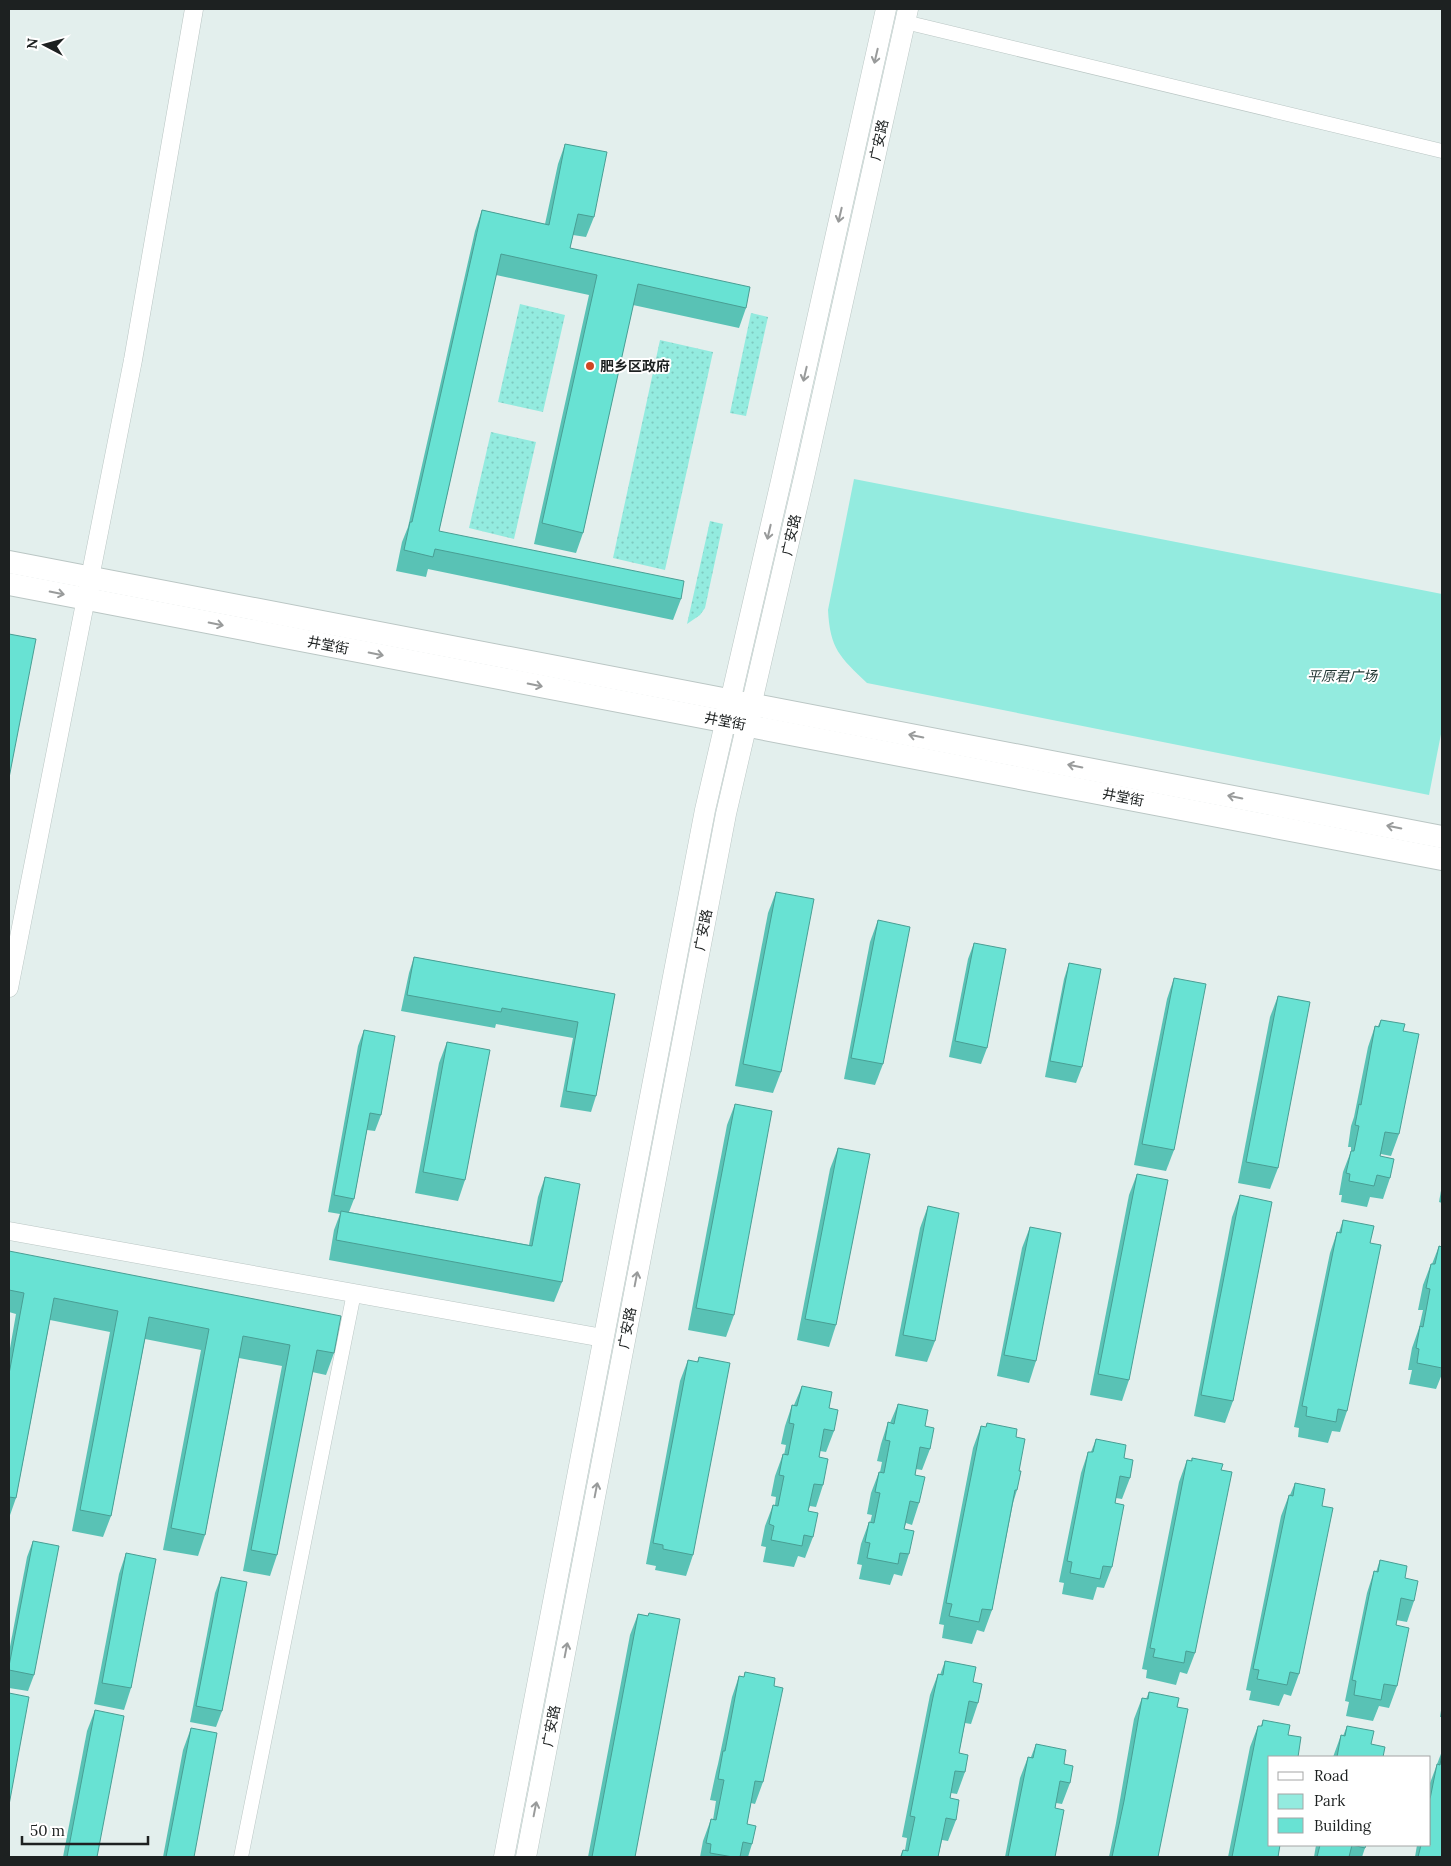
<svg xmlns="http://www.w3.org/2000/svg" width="1451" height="1866" viewBox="0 0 1451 1866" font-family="Lora,'Noto Sans SC',serif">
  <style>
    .grass { fill: url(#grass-dots) }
    .green { fill: #93ebdf }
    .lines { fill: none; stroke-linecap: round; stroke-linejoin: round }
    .minor-casing { stroke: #bac6c4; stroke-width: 15 }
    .tertiary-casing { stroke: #bac6c4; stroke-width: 19 }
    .secondary-casing { stroke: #bac6c4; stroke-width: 21 }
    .primary-casing { stroke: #bac6c4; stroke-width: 24 }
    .minor { stroke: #fff; stroke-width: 14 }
    .tertiary { stroke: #fff; stroke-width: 18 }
    .secondary { stroke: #fff; stroke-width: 20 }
    .primary { stroke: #fff; stroke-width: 22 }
    .wall { fill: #59c2b5 }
    .building { fill: #68e2d3; stroke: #499e94 }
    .oneway { stroke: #999b9b }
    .poi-dot { fill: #d04624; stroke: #fff; stroke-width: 2 }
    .labels { text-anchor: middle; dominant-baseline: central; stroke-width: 4; stroke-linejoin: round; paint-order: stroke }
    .street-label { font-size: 14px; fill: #1d2121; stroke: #fff }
    .poi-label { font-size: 14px; font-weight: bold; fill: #1d2121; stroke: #fff; text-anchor: start }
    .park-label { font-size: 14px; font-style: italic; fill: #1e3431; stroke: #fff }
  </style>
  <defs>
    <pattern id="grass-dots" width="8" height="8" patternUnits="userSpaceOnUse" patternTransform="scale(1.25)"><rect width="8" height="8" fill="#93ebdf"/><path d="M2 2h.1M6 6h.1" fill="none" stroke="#7ec9bf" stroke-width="1.8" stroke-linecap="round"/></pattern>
  </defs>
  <rect width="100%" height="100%" fill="#e3efed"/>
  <g class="grass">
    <path d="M520 304 565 315 543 412 498 402Z"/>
    <path d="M751 313 768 317 746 416 730 413Z"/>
    <path d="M660 340 713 352 665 570 613 558Z"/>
    <path d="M491 432 536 442 514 539 469 528Z"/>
    <path d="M710 521 723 524 705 608 700 615 687 624Z"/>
  </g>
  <path class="green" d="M854 479 1442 594V729L1429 795 867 683C840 657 830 649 828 610Z"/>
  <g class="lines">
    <g class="minor-casing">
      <g id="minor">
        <path d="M905 22 1442 151"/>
        <path d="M241 1857 354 1293"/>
      </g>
    </g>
    <g class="tertiary-casing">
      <g id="tertiary">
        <path d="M9 988 133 360 194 9"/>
        <path d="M9 1231 603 1338"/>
      </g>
    </g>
    <g class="secondary-casing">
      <g id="secondary">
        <path d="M504 1857 705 810 781 481 886 9"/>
        <path d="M526 1857 726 814 805 473 908 9"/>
      </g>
    </g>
    <g class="primary-casing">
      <g id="primary">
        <path d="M9 562 1442 837"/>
        <path d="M9 584 1442 859"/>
      </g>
    </g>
    <use href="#minor" class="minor"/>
    <use href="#tertiary" class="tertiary"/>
    <use href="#secondary" class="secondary"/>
    <use href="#primary" class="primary"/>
  </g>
  <g class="wall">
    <path d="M565 144 594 217 586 237 573 235 570 248 746 308 739 328 633 305 583 533 576 553 534 544 589 295 496 275 439 531 681 599 673 620 428 569 426 577 396 571 402 542 408 527 475 231 482 210 545 224 558 164Z"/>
    <path d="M776 892 781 1072 773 1093 735 1086 768 913Z"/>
    <path d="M878 920 883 1064 875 1085 844 1079 870 942Z"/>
    <path d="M974 943 987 1048 981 1064 949 1057 968 959Z"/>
    <path d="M414 957 615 994 596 1096 591 1112 560 1107 573 1038 496 1024 495 1028 401 1011 409 973Z"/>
    <path d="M1069 963 1082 1067 1076 1083 1045 1077 1064 979Z"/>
    <path d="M1174 978V1150L1166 1171 1134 1165 1167 999Z"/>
    <path d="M1278 996V1168L1270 1189 1238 1183 1270 1017Z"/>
    <path d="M1381 1020 1403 1031 1399 1134 1391 1156 1381 1154 1380 1156 1390 1178 1383 1199 1370 1197 1367 1207 1341 1202 1342 1195H1339L1343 1172 1351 1151V1147H1348L1351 1126 1354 1117 1368 1047 1375 1026H1378Z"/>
    <path d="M364 1030 381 1115 375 1131 367 1130 354 1199 349 1212 529 1245 538 1197 545 1177 562 1282 554 1302 329 1260 334 1230 340 1214 328 1212 358 1046Z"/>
    <path d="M447 1042 465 1180 458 1201 415 1193 439 1063Z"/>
    <path d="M735 1104 734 1315 726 1337 688 1330 727 1125Z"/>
    <path d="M838 1148 836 1325 829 1347 797 1340 830 1169Z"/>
    <path d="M1137 1174 1129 1380 1122 1401 1090 1395 1129 1195Z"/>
    <path d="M1442 1185V1203L1439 1202Z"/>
    <path d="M1240 1195 1233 1401 1225 1423 1194 1416 1232 1217Z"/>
    <path d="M928 1206 935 1341 927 1362 895 1356 920 1228Z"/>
    <path d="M1343 1220 1370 1243 1347 1411 1340 1432 1332 1431 1328 1443 1298 1437 1299 1428 1294 1427 1330 1253 1337 1232H1339Z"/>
    <path d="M1030 1227 1036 1361 1029 1383 997 1376 1022 1248Z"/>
    <path d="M1439 1246 1442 1247V1374L1436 1389 1409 1384 1412 1370H1408L1412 1348 1419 1328 1423 1310H1418L1423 1285 1431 1264H1432Z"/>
    <path d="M9 1251 334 1353 326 1375 312 1372 277 1555 270 1576 243 1571 282 1366 239 1358 205 1535 198 1556 163 1550 201 1350 145 1339 111 1516 103 1537 72 1531 110 1332 50 1320 16 1498 9 1518V1354L16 1314 9 1312Z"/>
    <path d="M699 1357 693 1555 686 1576 655 1570 656 1566 646 1564 680 1381 688 1360 697 1362Z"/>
    <path d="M802 1386 829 1408 834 1431 826 1452 820 1451 819 1457 823 1485 816 1507 810 1506 808 1511 813 1537 805 1558 798 1556 794 1567 763 1562 766 1547 761 1546 765 1526 773 1505H775L776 1497 771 1496 775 1476 783 1454 784 1455 786 1445 781 1444 785 1426 792 1405H794Z"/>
    <path d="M898 1404 925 1426 930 1449 922 1470 916 1469 915 1475 919 1503 912 1525 906 1523 904 1529 909 1554 902 1576 894 1574 890 1585 859 1579 862 1565 857 1564 861 1544 869 1522 870 1523 872 1515 867 1514 871 1493 879 1472H880L882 1462 877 1461 881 1444 888 1422 890 1423Z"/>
    <path d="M987 1423 1016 1437 1019 1471 1017 1490 1013 1503 992 1610 984 1632 977 1630 972 1644 942 1638 944 1625 939 1624 973 1448 981 1426 986 1427Z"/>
    <path d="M1096 1439 1124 1458 1130 1478 1122 1499 1116 1498 1115 1503 1112 1567 1104 1588 1097 1587 1093 1600 1062 1594 1064 1583 1059 1582 1081 1473 1088 1452H1091Z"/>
    <path d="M1192 1458 1195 1653 1187 1674 1180 1672 1176 1685 1146 1678 1147 1670 1142 1669 1179 1482 1187 1460 1191 1461Z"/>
    <path d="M1295 1483 1322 1506 1299 1674 1291 1696 1284 1694 1279 1706 1249 1700 1251 1691 1246 1690 1281 1516 1289 1495H1290Z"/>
    <path d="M33 1541 34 1675 28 1691 9 1688V1652L27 1557Z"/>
    <path d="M126 1553 131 1688 124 1710 94 1704 119 1574Z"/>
    <path d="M1380 1560 1405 1578 1414 1601 1407 1622 1396 1620V1625L1397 1686 1389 1708 1379 1706 1373 1721 1346 1716 1349 1702 1345 1701 1367 1593 1374 1571 1376 1572Z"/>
    <path d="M221 1577 222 1711 216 1727 190 1722 215 1593Z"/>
    <path d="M649 1613 635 1857H588L630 1635 638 1614 648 1616Z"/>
    <path d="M945 1661 973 1682 978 1703 971 1724 965 1723 959 1753 965 1772 957 1794 951 1793 950 1798 956 1820 948 1841 942 1840 938 1857H900L903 1850H905L907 1838 902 1837 930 1695 938 1674 940 1675Z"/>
    <path d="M745 1672 774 1686 763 1782 755 1804 751 1803 747 1824 752 1844 748 1857H700L703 1841 711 1819 713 1820 716 1801 710 1800 716 1772 718 1764 732 1697 739 1676 744 1677Z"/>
    <path d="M1149 1692 1177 1707 1158 1857H1109L1116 1823 1134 1719 1142 1698 1146 1699Z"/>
    <path d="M1442 1704V1717H1440Z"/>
    <path d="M95 1710 97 1857H63L87 1731Z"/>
    <path d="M1263 1720 1288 1735 1278 1857H1228L1250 1747 1258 1726H1261Z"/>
    <path d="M1347 1726 1371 1744 1383 1757H1333L1341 1735 1343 1736Z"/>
    <path d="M191 1728 194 1857H163L183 1750Z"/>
    <path d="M1036 1744 1064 1764 1070 1783 1062 1804 1056 1803 1055 1808V1857H1005L1020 1778 1028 1757H1031Z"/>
    <path d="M1442 1751V1857H1415L1417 1845H1430V1783Z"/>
    <path d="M1316 1845H1366L1362 1857H1314Z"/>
  </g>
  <g class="building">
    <path d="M565 144 607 152 594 217 578 214 570 248 750 287 746 308 638 284 583 533 542 523 597 275 501 254 439 531 684 581 681 599 435 549 433 557 404 550 410 522H412L482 210 549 225Z"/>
    <path d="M9 634 36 639 9 778Z"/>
    <path d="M776 892 814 899 781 1072 743 1064Z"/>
    <path d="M878 920 910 927 883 1064 851 1058Z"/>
    <path d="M974 943 1006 949 987 1048 955 1041Z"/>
    <path d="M414 957 615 994 596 1096 566 1091 578 1022 502 1008 501 1012 407 995Z"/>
    <path d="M1069 963 1101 969 1082 1067 1050 1061Z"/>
    <path d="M1174 978 1206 984 1174 1150 1142 1144Z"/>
    <path d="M1278 996 1310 1002 1278 1168 1246 1162Z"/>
    <path d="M1381 1020 1405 1024 1403 1031 1419 1034 1399 1134 1385 1132 1380 1156 1394 1159 1390 1178 1377 1175 1374 1186 1349 1181 1350 1174 1346 1173 1351 1151H1354L1359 1126 1355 1125 1359 1104 1361 1105 1375 1026 1379 1027Z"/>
    <path d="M364 1030 395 1036 381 1115 370 1113 354 1199 334 1195Z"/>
    <path d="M447 1042 490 1050 465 1180 423 1172Z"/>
    <path d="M735 1104 772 1111 734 1315 696 1308Z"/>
    <path d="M838 1148 870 1154 836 1325 805 1319Z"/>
    <path d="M1137 1174 1168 1180 1129 1380 1098 1374Z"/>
    <path d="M545 1177 580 1184 562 1282 336 1240 341 1211 532 1246Z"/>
    <path d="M1240 1195 1272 1202 1233 1401 1201 1395Z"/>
    <path d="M928 1206 959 1213 935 1341 903 1335Z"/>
    <path d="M1343 1220 1374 1226 1370 1243 1381 1245 1347 1411 1338 1409 1336 1422 1306 1416 1307 1407 1302 1406 1337 1232 1341 1233Z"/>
    <path d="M1030 1227 1061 1233 1036 1361 1004 1355Z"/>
    <path d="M1439 1246 1442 1247V1368L1417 1363 1419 1349 1416 1348 1420 1326 1423 1327 1430 1289 1426 1288 1431 1264H1435Z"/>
    <path d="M9 1251 341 1316 334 1353 317 1350 277 1555 251 1550 290 1345 243 1336 205 1535 171 1528 209 1329 149 1317 111 1516 80 1510 118 1311 54 1298 16 1498 9 1497V1374L24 1293 9 1290Z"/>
    <path d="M699 1357 730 1363 693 1555 663 1549V1545L653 1543 688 1360 698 1362Z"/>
    <path d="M802 1386 832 1392 829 1408 838 1410 834 1431 824 1429 819 1457 828 1459 823 1485 814 1484 808 1511 818 1513 813 1537 804 1535 802 1546 771 1540 774 1526 769 1524 773 1505 778 1506 784 1476 779 1475 783 1454 788 1455 794 1424 789 1423 792 1405 797 1406Z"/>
    <path d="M898 1404 928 1410 925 1426 934 1428 930 1449 920 1447 915 1475 925 1477 919 1503 910 1501 904 1529 914 1531 909 1554 900 1553 898 1564 867 1558 870 1543 865 1542 869 1522 874 1523 880 1493 875 1492 879 1472 884 1473 890 1441 885 1440 888 1422 894 1424Z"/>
    <path d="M987 1423 1017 1429 1016 1437 1025 1439 1019 1471H1021L1017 1490H1015L992 1610 982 1609 979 1622 949 1616 952 1604 946 1603 981 1426 986 1427Z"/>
    <path d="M1096 1439 1126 1445 1124 1458 1133 1460 1130 1478 1120 1476 1115 1503 1124 1505 1112 1567 1103 1566 1100 1579 1070 1573 1072 1562 1067 1561 1088 1452H1093Z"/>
    <path d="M1192 1458 1223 1464 1221 1470 1232 1472 1195 1653 1186 1651 1184 1663 1153 1657 1155 1649 1150 1648 1187 1460 1192 1461Z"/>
    <path d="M1295 1483 1325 1489 1322 1506 1333 1508 1299 1674 1290 1672 1287 1685 1257 1679 1259 1670 1253 1669 1289 1495 1293 1496Z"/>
    <path d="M33 1541 59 1546 34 1675 9 1670V1666Z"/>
    <path d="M126 1553 156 1559 131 1688 102 1683Z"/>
    <path d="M1380 1560 1407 1566 1405 1578 1418 1581 1414 1601 1401 1598 1396 1625 1409 1628 1397 1686 1384 1684 1381 1700 1354 1695 1356 1681 1352 1680 1374 1571 1378 1572Z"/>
    <path d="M221 1577 247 1582 222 1711 196 1706Z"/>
    <path d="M649 1613 680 1619 635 1857H592L638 1614 648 1616Z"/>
    <path d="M945 1661 976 1667 973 1682 982 1684 978 1703 969 1701 959 1753 968 1755 965 1772 955 1771 950 1798 959 1800 956 1820 946 1818 938 1857H901L903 1850 908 1851 915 1817 910 1816 932 1702 938 1674 943 1675Z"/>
    <path d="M745 1672 775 1678 774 1686 783 1688 763 1782 755 1781 747 1824 756 1826 752 1844 743 1842 740 1857H733L710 1853 711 1844 706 1843 711 1819 716 1820 724 1780 718 1779 723 1751H725L739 1676 744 1677Z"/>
    <path d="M1149 1692 1179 1698 1177 1707 1188 1709 1158 1857H1112L1124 1801 1142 1698 1148 1699Z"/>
    <path d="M9 1693 29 1697 9 1805Z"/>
    <path d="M95 1710 124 1716 97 1857H67Z"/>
    <path d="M1263 1720 1290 1725 1288 1735 1301 1737 1298 1757H1270V1845H1280L1278 1857H1232L1258 1726H1262Z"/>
    <path d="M1347 1726 1374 1731 1371 1744 1385 1747 1383 1757H1337L1341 1735 1345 1736Z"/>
    <path d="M191 1728 217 1733 194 1857H166Z"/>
    <path d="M1036 1744 1066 1750 1064 1764 1073 1766 1070 1783 1060 1781 1055 1808 1064 1810 1055 1857H1008L1028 1757 1033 1758Z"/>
    <path d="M1442 1753V1857H1418L1421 1845H1430V1799L1437 1764 1440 1765Z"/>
    <path d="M1320 1845H1366L1365 1848 1352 1845 1349 1857H1317Z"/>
  </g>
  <defs><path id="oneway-shaft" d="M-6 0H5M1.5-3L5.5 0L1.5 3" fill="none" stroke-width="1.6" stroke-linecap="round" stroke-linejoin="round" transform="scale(1.25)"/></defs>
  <g class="oneway">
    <use href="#oneway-shaft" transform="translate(876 56) rotate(103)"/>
    <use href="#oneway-shaft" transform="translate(840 215) rotate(103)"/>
    <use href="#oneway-shaft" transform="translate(805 374) rotate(103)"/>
    <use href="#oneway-shaft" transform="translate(769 532) rotate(103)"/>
    <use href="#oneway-shaft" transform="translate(57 593) rotate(11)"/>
    <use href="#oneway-shaft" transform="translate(216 624) rotate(11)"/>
    <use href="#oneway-shaft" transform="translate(376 654) rotate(11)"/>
    <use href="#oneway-shaft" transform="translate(535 685) rotate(11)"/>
    <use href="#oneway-shaft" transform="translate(916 736) rotate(-169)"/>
    <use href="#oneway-shaft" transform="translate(1075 766) rotate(-169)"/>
    <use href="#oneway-shaft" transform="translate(1235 797) rotate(-169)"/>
    <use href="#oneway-shaft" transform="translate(1394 827) rotate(-169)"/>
    <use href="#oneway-shaft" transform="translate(636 1279) rotate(-79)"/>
    <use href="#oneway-shaft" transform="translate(596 1490) rotate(-79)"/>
    <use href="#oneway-shaft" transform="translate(566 1650) rotate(-79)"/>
    <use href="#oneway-shaft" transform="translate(535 1809) rotate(-79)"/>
  </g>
  <circle class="poi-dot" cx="590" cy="366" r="5"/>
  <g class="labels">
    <g class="street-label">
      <text transform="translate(879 140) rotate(-78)">广安路</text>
      <text transform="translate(791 535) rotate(-77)">广安路</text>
      <text transform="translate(328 645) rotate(11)">井堂街</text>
      <text transform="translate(725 721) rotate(11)">井堂街</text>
      <text transform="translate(1123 797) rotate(11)">井堂街</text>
      <text transform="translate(703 930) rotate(-79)">广安路</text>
      <text transform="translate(627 1328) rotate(-79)">广安路</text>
      <text transform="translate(551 1726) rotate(-79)">广安路</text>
    </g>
    <g class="poi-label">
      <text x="600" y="366">肥乡区政府</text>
    </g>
    <g class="park-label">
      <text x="1342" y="676">平原君广场</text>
    </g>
  </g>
  <rect width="1451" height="1866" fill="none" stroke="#1d2121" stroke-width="20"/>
  <rect x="1268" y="1756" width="162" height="90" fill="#ffffff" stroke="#a5a6a6"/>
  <rect x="1278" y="1772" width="25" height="8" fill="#ffffff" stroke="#a5a6a6"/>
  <text x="1314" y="1781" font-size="15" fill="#1d2121">Road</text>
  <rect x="1278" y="1794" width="25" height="15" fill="#93ebdf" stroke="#a5a6a6"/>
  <text x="1314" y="1806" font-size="15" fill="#1d2121">Park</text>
  <rect x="1278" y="1818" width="25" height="15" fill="#68e2d3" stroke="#a5a6a6"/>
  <text x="1314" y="1831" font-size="15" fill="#1d2121">Building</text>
  <g transform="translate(45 45) rotate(276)" stroke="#ffffff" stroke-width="4" paint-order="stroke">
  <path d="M0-4L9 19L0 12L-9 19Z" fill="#1d2121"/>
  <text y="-8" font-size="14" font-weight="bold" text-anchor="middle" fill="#1d2121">N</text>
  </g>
  <path d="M22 1836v8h126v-8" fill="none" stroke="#1d2121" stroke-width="2.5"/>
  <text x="30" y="1836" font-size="15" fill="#1d2121" stroke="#ffffff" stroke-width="4" paint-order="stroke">50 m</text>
</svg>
